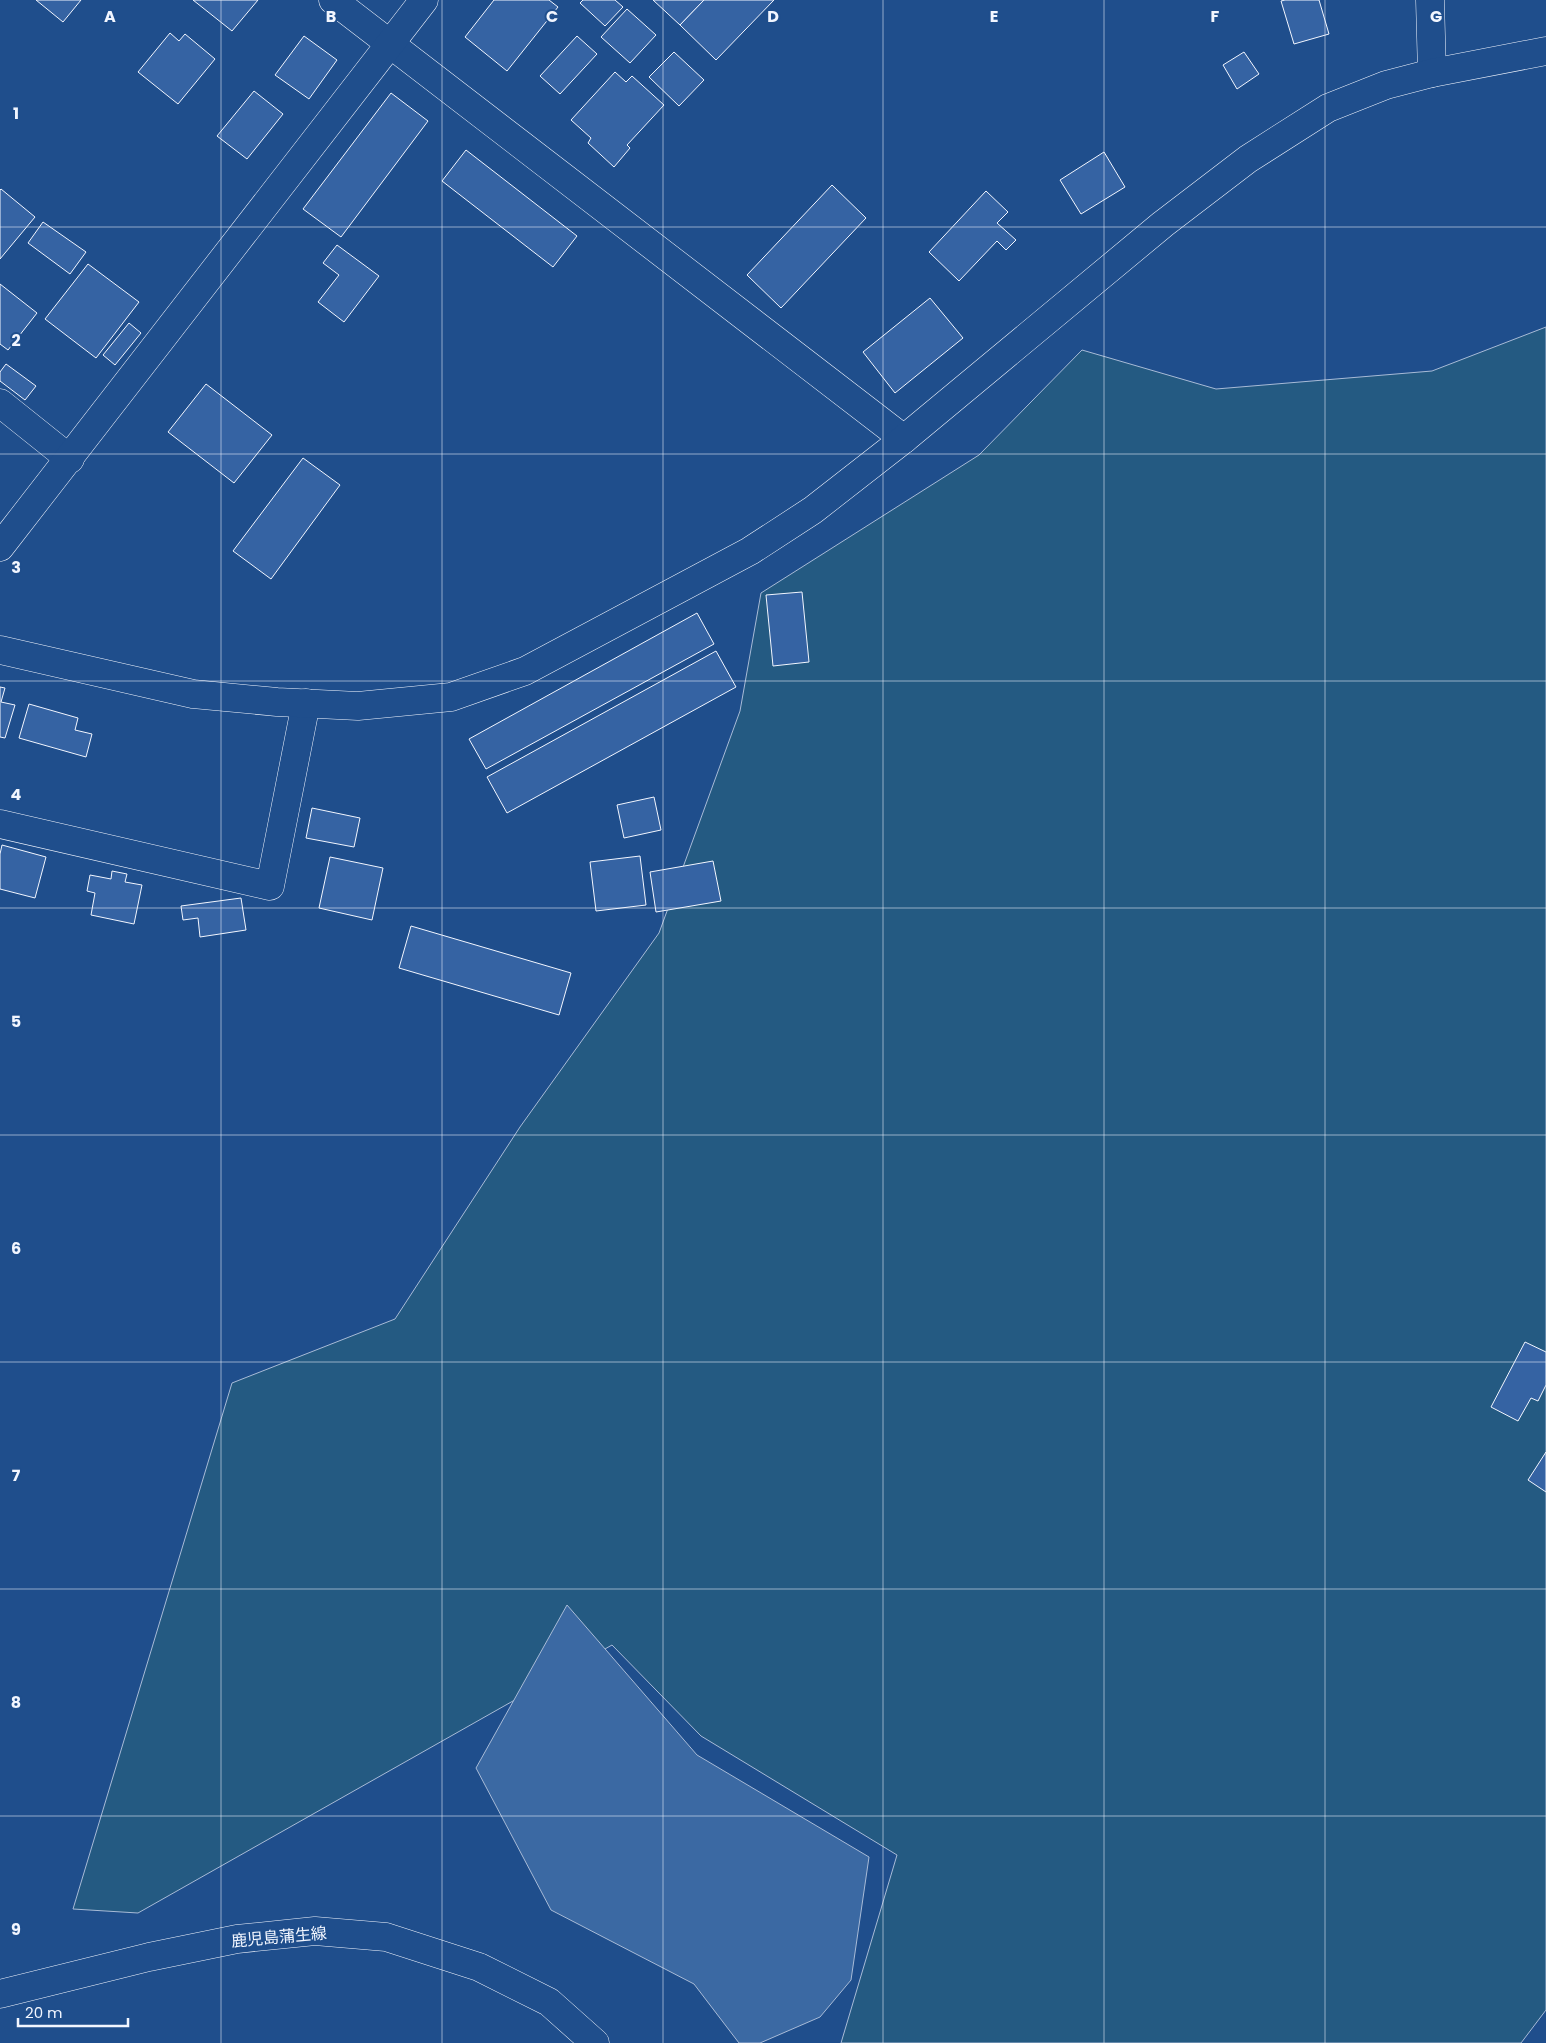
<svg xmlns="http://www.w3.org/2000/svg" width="1546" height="2043" viewBox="0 0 1546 2043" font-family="Poppins,'Noto Sans JP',sans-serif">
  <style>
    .green { fill: #245a82; stroke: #a8bbd7 }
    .water { fill: #3b69a3; stroke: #a8bbd7 }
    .building { fill: #3563a3; stroke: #f2f6ff }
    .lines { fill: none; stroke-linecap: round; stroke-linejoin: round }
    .street-casing { stroke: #f2f6ff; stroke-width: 29 }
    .secondary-casing { stroke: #f2f6ff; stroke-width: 29 }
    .primary-casing { stroke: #f2f6ff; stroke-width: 29 }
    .street { stroke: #1f4e8c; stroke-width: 28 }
    .secondary { stroke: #1f4e8c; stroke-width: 28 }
    .primary { stroke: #1f4e8c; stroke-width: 28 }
    .grid { fill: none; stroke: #f2f6ff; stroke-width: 1; stroke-opacity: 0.55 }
    .labels { text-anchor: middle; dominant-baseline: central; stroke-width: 4; stroke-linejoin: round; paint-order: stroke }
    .street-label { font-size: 16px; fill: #f2f6ff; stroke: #1f4e8c }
    .grid-label { font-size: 16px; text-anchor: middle; font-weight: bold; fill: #f2f6ff; stroke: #1f4e8c; stroke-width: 4; stroke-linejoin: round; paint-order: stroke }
  </style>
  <rect width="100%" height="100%" fill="#1f4e8c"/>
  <path class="green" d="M1546 327V2010L1521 2043H841L897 1855 701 1736 612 1645 138 1913 73 1909 232 1383 395 1319 520 1127 659 933 740 711 761 593 979 455 1082 350 1216 389 1432 371Z"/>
  <path class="water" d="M567 1605 697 1755 869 1857 851 1980 820 2017 760 2043H739L694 1984 551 1910 476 1768Z"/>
  <g class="building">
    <path d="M36 0H81L63 22Z"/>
    <path d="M193 0H258L232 31Z"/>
    <path d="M494 0H549L558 7 507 71 465 37Z"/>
    <path d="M583 0H615L623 7 605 26 580 3Z"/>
    <path d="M653 0H704L680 25Z"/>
    <path d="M704 0H774L716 60 680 25Z"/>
    <path d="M1285 0H1319L1329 34 1294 44 1281 1Z"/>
    <path d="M627 9 656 35 630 63 601 37Z"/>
    <path d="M170 33 179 41 185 34 215 59 178 104 138 72Z"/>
    <path d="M304 36 337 60 309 99 275 75Z"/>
    <path d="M577 36 597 54 560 94 540 76Z"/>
    <path d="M674 52 704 80 679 106 649 77Z"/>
    <path d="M1244 52 1259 74 1237 89 1223 65Z"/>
    <path d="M615 72 626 82 632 76 664 105 627 145 630 148 614 167 588 143 591 138 571 120Z"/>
    <path d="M254 91 283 114 247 159 217 136Z"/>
    <path d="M391 93 428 121 341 237 303 209Z"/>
    <path d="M466 150 577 236 553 267 442 181Z"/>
    <path d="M1104 152 1125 187 1081 214 1060 180Z"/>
    <path d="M832 185 866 218 781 308 747 275Z"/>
    <path d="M1 189 35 217 0 259V190Z"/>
    <path d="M986 191 1008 212 997 223 1016 240 1006 250 997 241 959 281 929 252Z"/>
    <path d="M43 222 86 252 70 274 28 243Z"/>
    <path d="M337 245 379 276 344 322 318 302 339 275 323 263Z"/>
    <path d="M88 264 139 302 96 358 45 319Z"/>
    <path d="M0 284 37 313 8 350 0 344Z"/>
    <path d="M930 298 963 338 895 393 863 352Z"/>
    <path d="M129 323 141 333 115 365 103 355Z"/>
    <path d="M6 364 36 386 25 400 0 381V372Z"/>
    <path d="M206 384 272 435 234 483 168 432Z"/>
    <path d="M303 458 340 485 271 579 233 551Z"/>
    <path d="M802 592 809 662 773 666 766 595Z"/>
    <path d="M697 613 714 644 486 769 469 739Z"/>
    <path d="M716 651 736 687 507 813 487 777Z"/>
    <path d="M0 687 5 688 1 702 15 705 5 738 0 737Z"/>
    <path d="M29 704 78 718 75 730 92 734 86 757 19 738Z"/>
    <path d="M654 797 661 830 624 838 617 805Z"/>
    <path d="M312 808 360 818 354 847 306 838Z"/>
    <path d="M2 845 46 857 35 898 0 889V854Z"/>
    <path d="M640 856 646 905 596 911 590 862Z"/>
    <path d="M330 857 383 868 372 920 319 908Z"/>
    <path d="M713 861 721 901 656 912 650 872Z"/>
    <path d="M112 871 127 874 125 882 142 885 134 924 91 915 95 893 87 891 90 875 111 879Z"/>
    <path d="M241 898 246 930 200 937 198 918 183 920 181 906Z"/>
    <path d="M411 926 571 973 559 1015 399 968Z"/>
    <path d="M1525 1342 1546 1352V1385L1538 1401 1531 1398 1518 1421 1491 1407Z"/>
    <path d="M1546 1452V1492L1528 1480Z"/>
  </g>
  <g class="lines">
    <g class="street-casing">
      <g id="street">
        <path d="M333 0 904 439"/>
        <path d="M1430 0 1432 73"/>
        <path d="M0 403 70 459"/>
        <path d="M0 547 424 0"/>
        <path d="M0 824 270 886 306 703"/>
      </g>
    </g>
    <g class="secondary-casing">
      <path id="secondary" d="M0 650 193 694 277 702 358 706 451 697 525 671 750 551 813 510 904 439 1163 224 1248 159 1328 108 1386 85 1432 73 1546 51"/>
    </g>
    <g class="primary-casing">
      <path id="primary" d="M0 1994 149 1957 237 1939 315 1931 386 1937 479 1967 549 2002 595 2043"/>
    </g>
    <use href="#street" class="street"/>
    <use href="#secondary" class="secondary"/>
    <use href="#primary" class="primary"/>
  </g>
  <path class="grid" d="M221 0V2043M442 0V2043M663 0V2043M883 0V2043M1104 0V2043M1325 0V2043M0 227H1546M0 454H1546M0 681H1546M0 908H1546M0 1135H1546M0 1362H1546M0 1589H1546M0 1816H1546"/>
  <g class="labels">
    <g class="street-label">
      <text transform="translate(279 1937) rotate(-5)">鹿児島蒲生線</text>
    </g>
  </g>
  <g class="grid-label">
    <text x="110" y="22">A</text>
    <text x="331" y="22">B</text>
    <text x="552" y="22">C</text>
    <text x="773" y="22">D</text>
    <text x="994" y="22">E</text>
    <text x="1215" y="22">F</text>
    <text x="1436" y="22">G</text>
    <text x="16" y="119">1</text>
    <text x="16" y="346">2</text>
    <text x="16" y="573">3</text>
    <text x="16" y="800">4</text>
    <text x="16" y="1027">5</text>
    <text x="16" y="1254">6</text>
    <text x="16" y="1481">7</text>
    <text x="16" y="1708">8</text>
    <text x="16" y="1935">9</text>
  </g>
  <path d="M18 2018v8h110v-8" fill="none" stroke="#f2f6ff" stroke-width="2.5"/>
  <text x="25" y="2018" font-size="15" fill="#f2f6ff" stroke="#1f4e8c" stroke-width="4" paint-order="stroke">20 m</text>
</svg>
